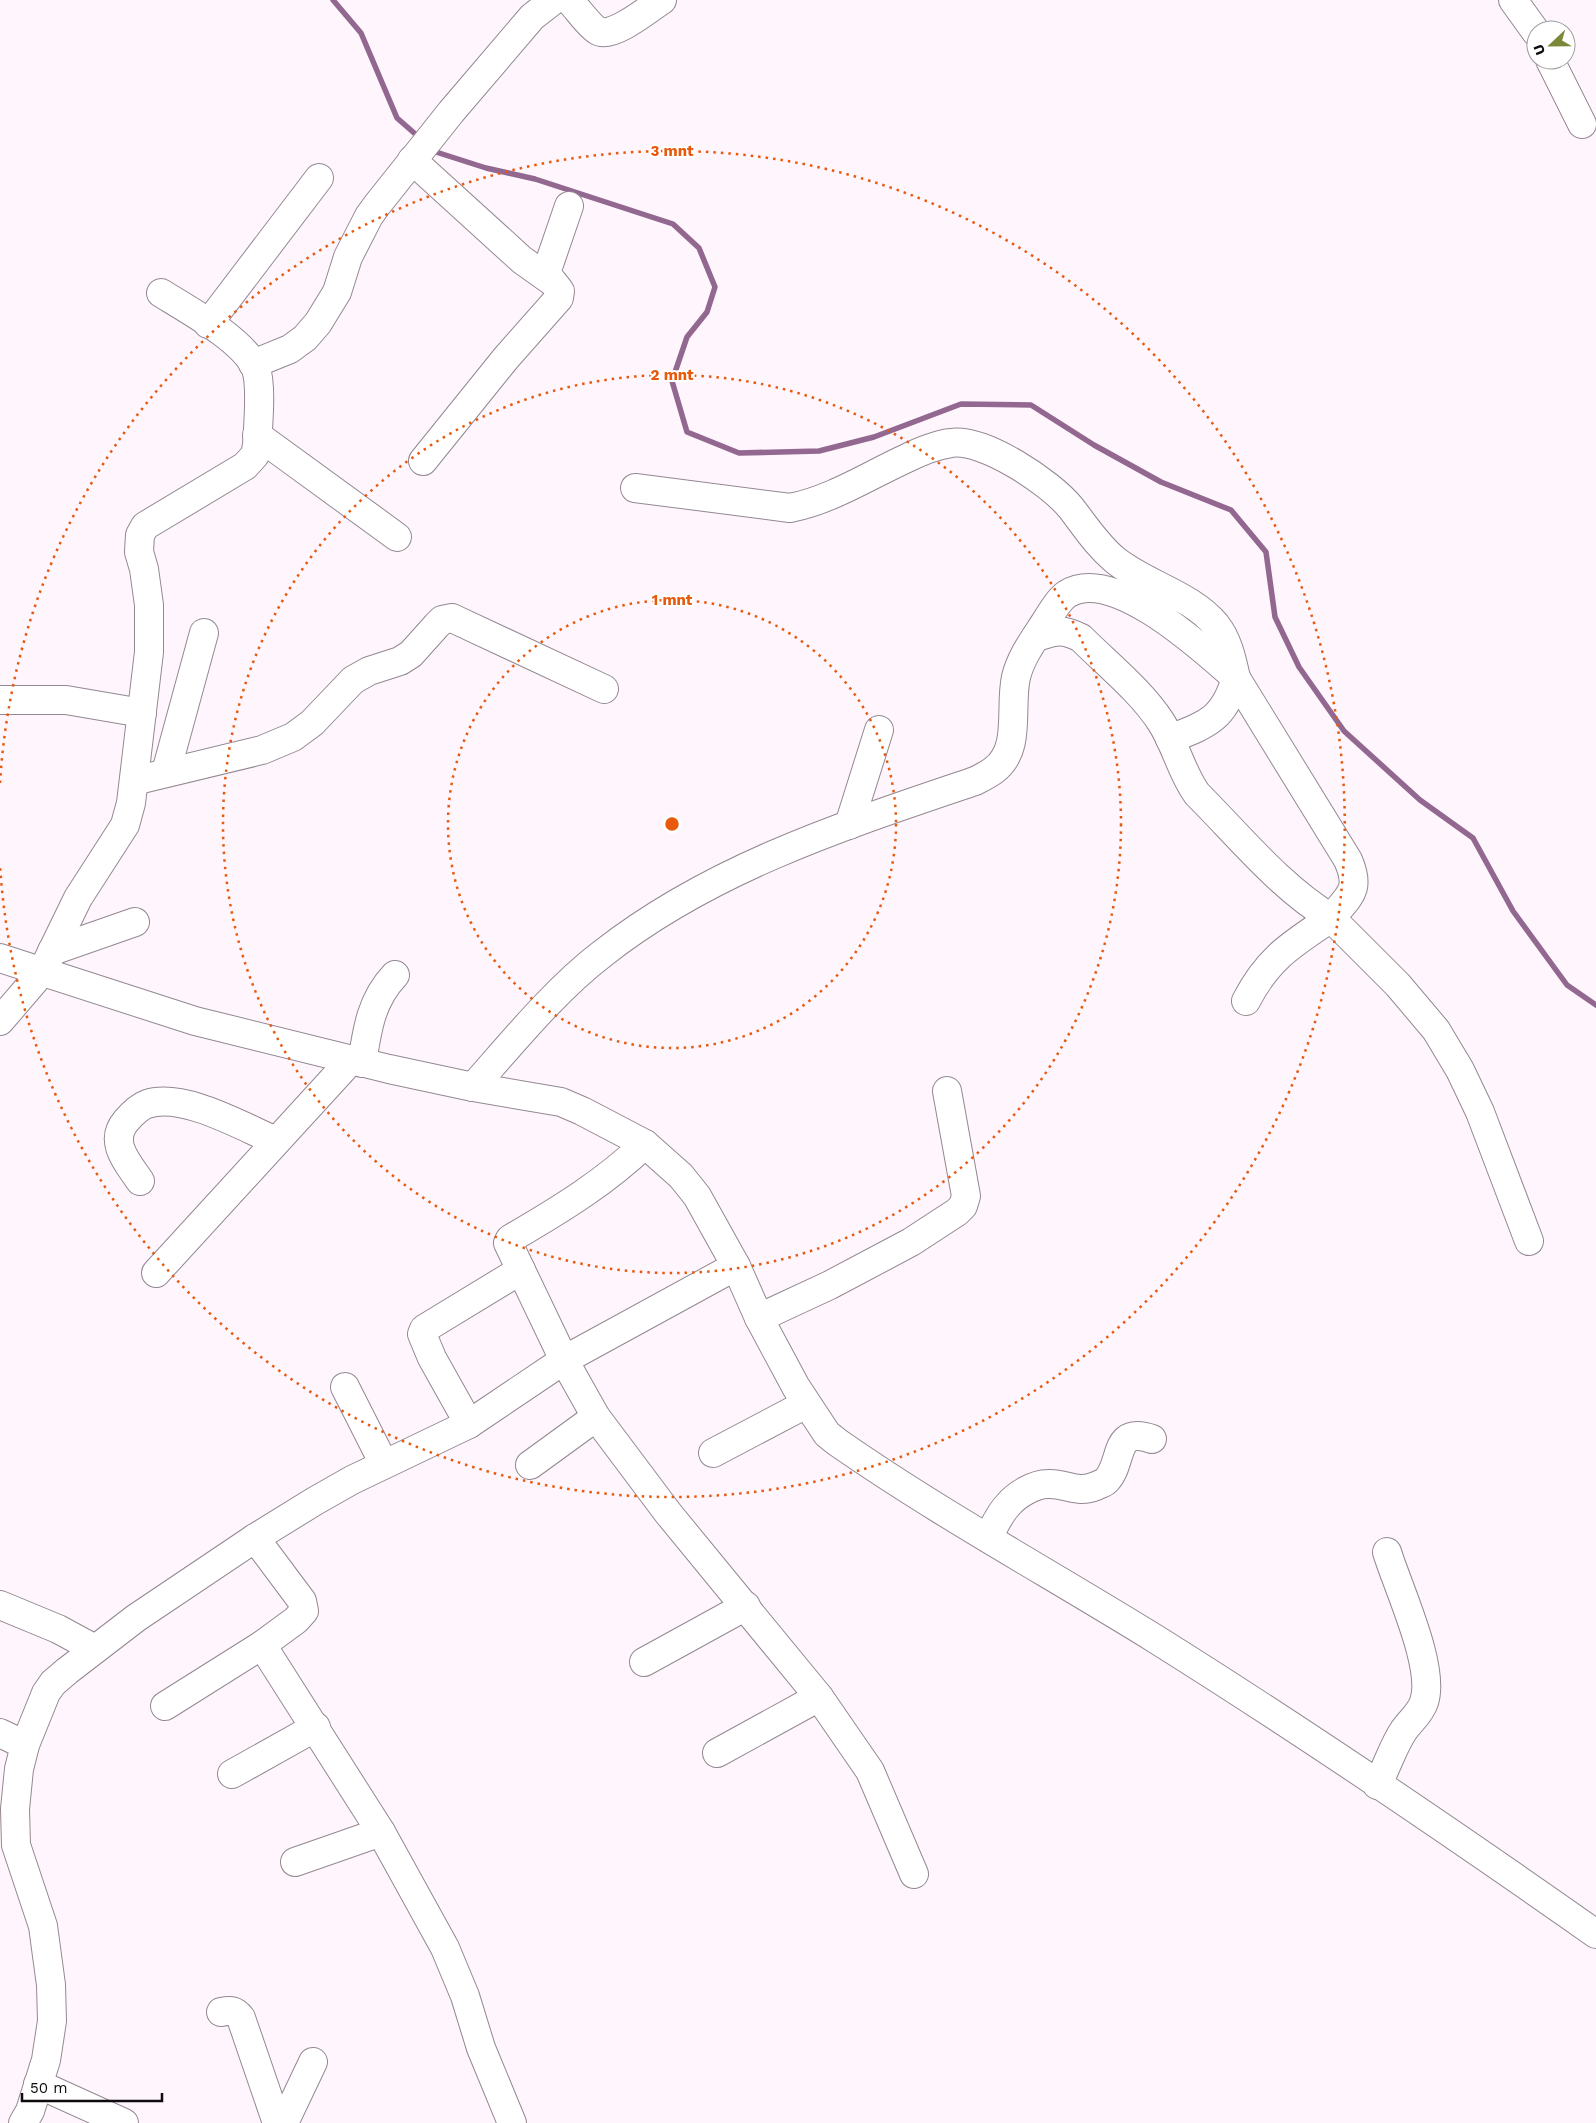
<svg xmlns="http://www.w3.org/2000/svg" width="1596" height="2123" viewBox="0 0 1596 2123" font-family="'Work Sans',sans-serif">
  <style>
    .lines { fill: none; stroke-linecap: round; stroke-linejoin: round }
    .stream { stroke: #926790; stroke-width: 5.5 }
    .minor-casing { stroke: #938892; stroke-width: 30 }
    .minor { stroke: #fff; stroke-width: 28 }
    .ring { fill: none; stroke: #e8590c; stroke-width: 2.5; stroke-dasharray: 2.5 5 }
    .centre { fill: #e8590c; stroke: #fff; stroke-width: 2.5 }
    .ring-label { font-size: 15px; text-anchor: middle; font-weight: bold; fill: #e8590c; stroke: #fff; stroke-width: 4; stroke-linejoin: round; paint-order: stroke }
  </style>
  <rect width="100%" height="100%" fill="#fef5fd"/>
  <g class="lines">
    <g class="stream">
      <path d="M333 0 361 33 397 118 421 139"/>
      <path d="M432 149 436 152 486 168 535 179 673 224 699 248 715 287 707 312 687 337 672 381 687 432 739 453 819 451 874 437 961 404 1031 405 1094 445 1161 482 1231 510 1266 552 1275 617 1299 667 1344 731 1420 800 1473 838 1513 911 1567 985 1596 1005"/>
    </g>
    <g class="minor-casing">
      <g id="minor">
        <path d="M569 0C577 8 589 26 598 31 612 39 650 8 662 0"/>
        <path d="M1513 0 1536 32"/>
        <path d="M1550 60 1582 124"/>
        <path d="M412 160 522 260 553 282 560 291 559 298 506 358 423 461"/>
        <path d="M545 276 569 206"/>
        <path d="M208 324 319 178"/>
        <path d="M253 364 290 349 305 338 318 323 337 292 348 257 369 216 377 205 451 112 532 17 554 0"/>
        <path d="M257 435 397 537"/>
        <path d="M1036 637C1056 631 1061 628 1081 638 1107 664 1141 691 1161 722 1176 745 1181 772 1197 794 1240 837 1279 886 1331 918 1350 895 1361 890 1348 860L1236 678"/>
        <path d="M0 700H66L142 713"/>
        <path d="M1170 739C1208 724 1224 719 1236 678"/>
        <path d="M166 772 204 633"/>
        <path d="M134 781 262 750 293 737 312 723 353 680 369 671 400 661 411 654 437 625 442 620 452 618 604 689"/>
        <path d="M849 825 879 730"/>
        <path d="M52 951 135 922"/>
        <path d="M0 958 195 1021 389 1069 473 1087 561 1102 582 1111 645 1144 681 1176 697 1196 736 1266 759 1318 796 1387 827 1434 837 1442C939 1513 1049 1573 1154 1638 1304 1732 1451 1832 1596 1934"/>
        <path d="M1246 1001C1268 958 1292 944 1331 918L1398 985 1436 1030 1460 1070 1480 1112 1529 1241"/>
        <path d="M0 1021 42 972 78 898 125 825 131 803 149 652V605L144 569 139 552 140 535 145 526 245 466 255 455 257 445C258 426 262 386 256 369 245 341 187 309 161 293"/>
        <path d="M362 1063C367 1030 371 1000 395 975"/>
        <path d="M473 1087C512 1043 556 989 602 954 711 868 845 825 975 781 981 778 989 774 994 770 1022 749 1009 708 1016 677 1021 657 1033 641 1044 624 1050 615 1058 600 1067 594 1113 565 1204 650 1236 678 1232 660 1228 640 1216 625 1190 594 1146 585 1115 560 1097 545 1085 526 1071 508 1051 483 984 438 951 443 935 445 919 452 905 459 868 476 831 500 790 508L635 488"/>
        <path d="M645 1144C605 1182 563 1208 515 1236L510 1239 508 1243 564 1360 596 1417 668 1513 819 1697 870 1771 914 1874"/>
        <path d="M140 1181C128 1163 108 1142 126 1121 132 1114 139 1107 147 1104 183 1092 243 1127 276 1141"/>
        <path d="M156 1273 351 1060"/>
        <path d="M759 1318 830 1285 911 1242 957 1212 963 1206 966 1196 947 1091"/>
        <path d="M345 1387 384 1464"/>
        <path d="M469 1424 432 1358 422 1334 424 1329 521 1270"/>
        <path d="M713 1453 806 1404"/>
        <path d="M530 1465 596 1417"/>
        <path d="M255 1538 302 1601 304 1611 296 1620 262 1645 381 1832 445 1948 465 1996 481 2048 512 2123"/>
        <path d="M988 1538C994 1527 999 1514 1008 1505 1016 1495 1034 1484 1048 1484 1066 1483 1076 1494 1096 1486 1100 1484 1104 1483 1106 1481 1124 1463 1112 1425 1152 1439"/>
        <path d="M0 1605 58 1629 95 1649"/>
        <path d="M644 1662 746 1606"/>
        <path d="M165 1706 262 1645"/>
        <path d="M0 1733 25 1745"/>
        <path d="M717 1753 819 1697"/>
        <path d="M232 1774 316 1727"/>
        <path d="M1377 1785C1387 1767 1393 1746 1404 1730 1411 1720 1420 1714 1424 1702 1436 1668 1398 1588 1387 1552"/>
        <path d="M295 1862 381 1832"/>
        <path d="M221 2012C231 2010 235 2010 241 2018L277 2123"/>
        <path d="M38 2084 124 2123"/>
        <path d="M23 2123 30 2111 46 2060 52 2021 51 1985 43 1926 16 1845 15 1809 19 1769 25 1745 46 1693 53 1683 67 1671 136 1618 255 1538 315 1501 352 1480 469 1424 564 1360 736 1266"/>
        <path d="M284 2123 313 2062"/>
      </g>
    </g>
    <use href="#minor" class="minor"/>
  </g>
  <g class="ring">
    <circle cx="672" cy="824" r="224"/>
    <circle cx="672" cy="824" r="449"/>
    <path d="M0 783A673 673 0 1 1 0 865"/>
  </g>
  <circle cx="672" cy="824" r="8" class="centre"/>
  <g class="ring-label">
    <text x="672" y="156">3 mnt</text>
    <text x="672" y="380">2 mnt</text>
    <text x="672" y="605">1 mnt</text>
  </g>
  <g transform="translate(1551 45) rotate(248)"><circle r="24" fill="#ffffff" stroke="#9f9d9f"/>
  <path d="M0-4L9 19L0 12L-9 19Z" fill="#7a8837"/>
  <text y="-8" font-size="14" font-weight="bold" text-anchor="middle" fill="#0e0a0e">U</text>
  </g>
  <path d="M22 2093v8h140v-8" fill="none" stroke="#0e0a0e" stroke-width="2.5"/>
  <text x="30" y="2093" font-size="15" fill="#0e0a0e" stroke="#ffffff" stroke-width="4" paint-order="stroke">50 m</text>
</svg>
